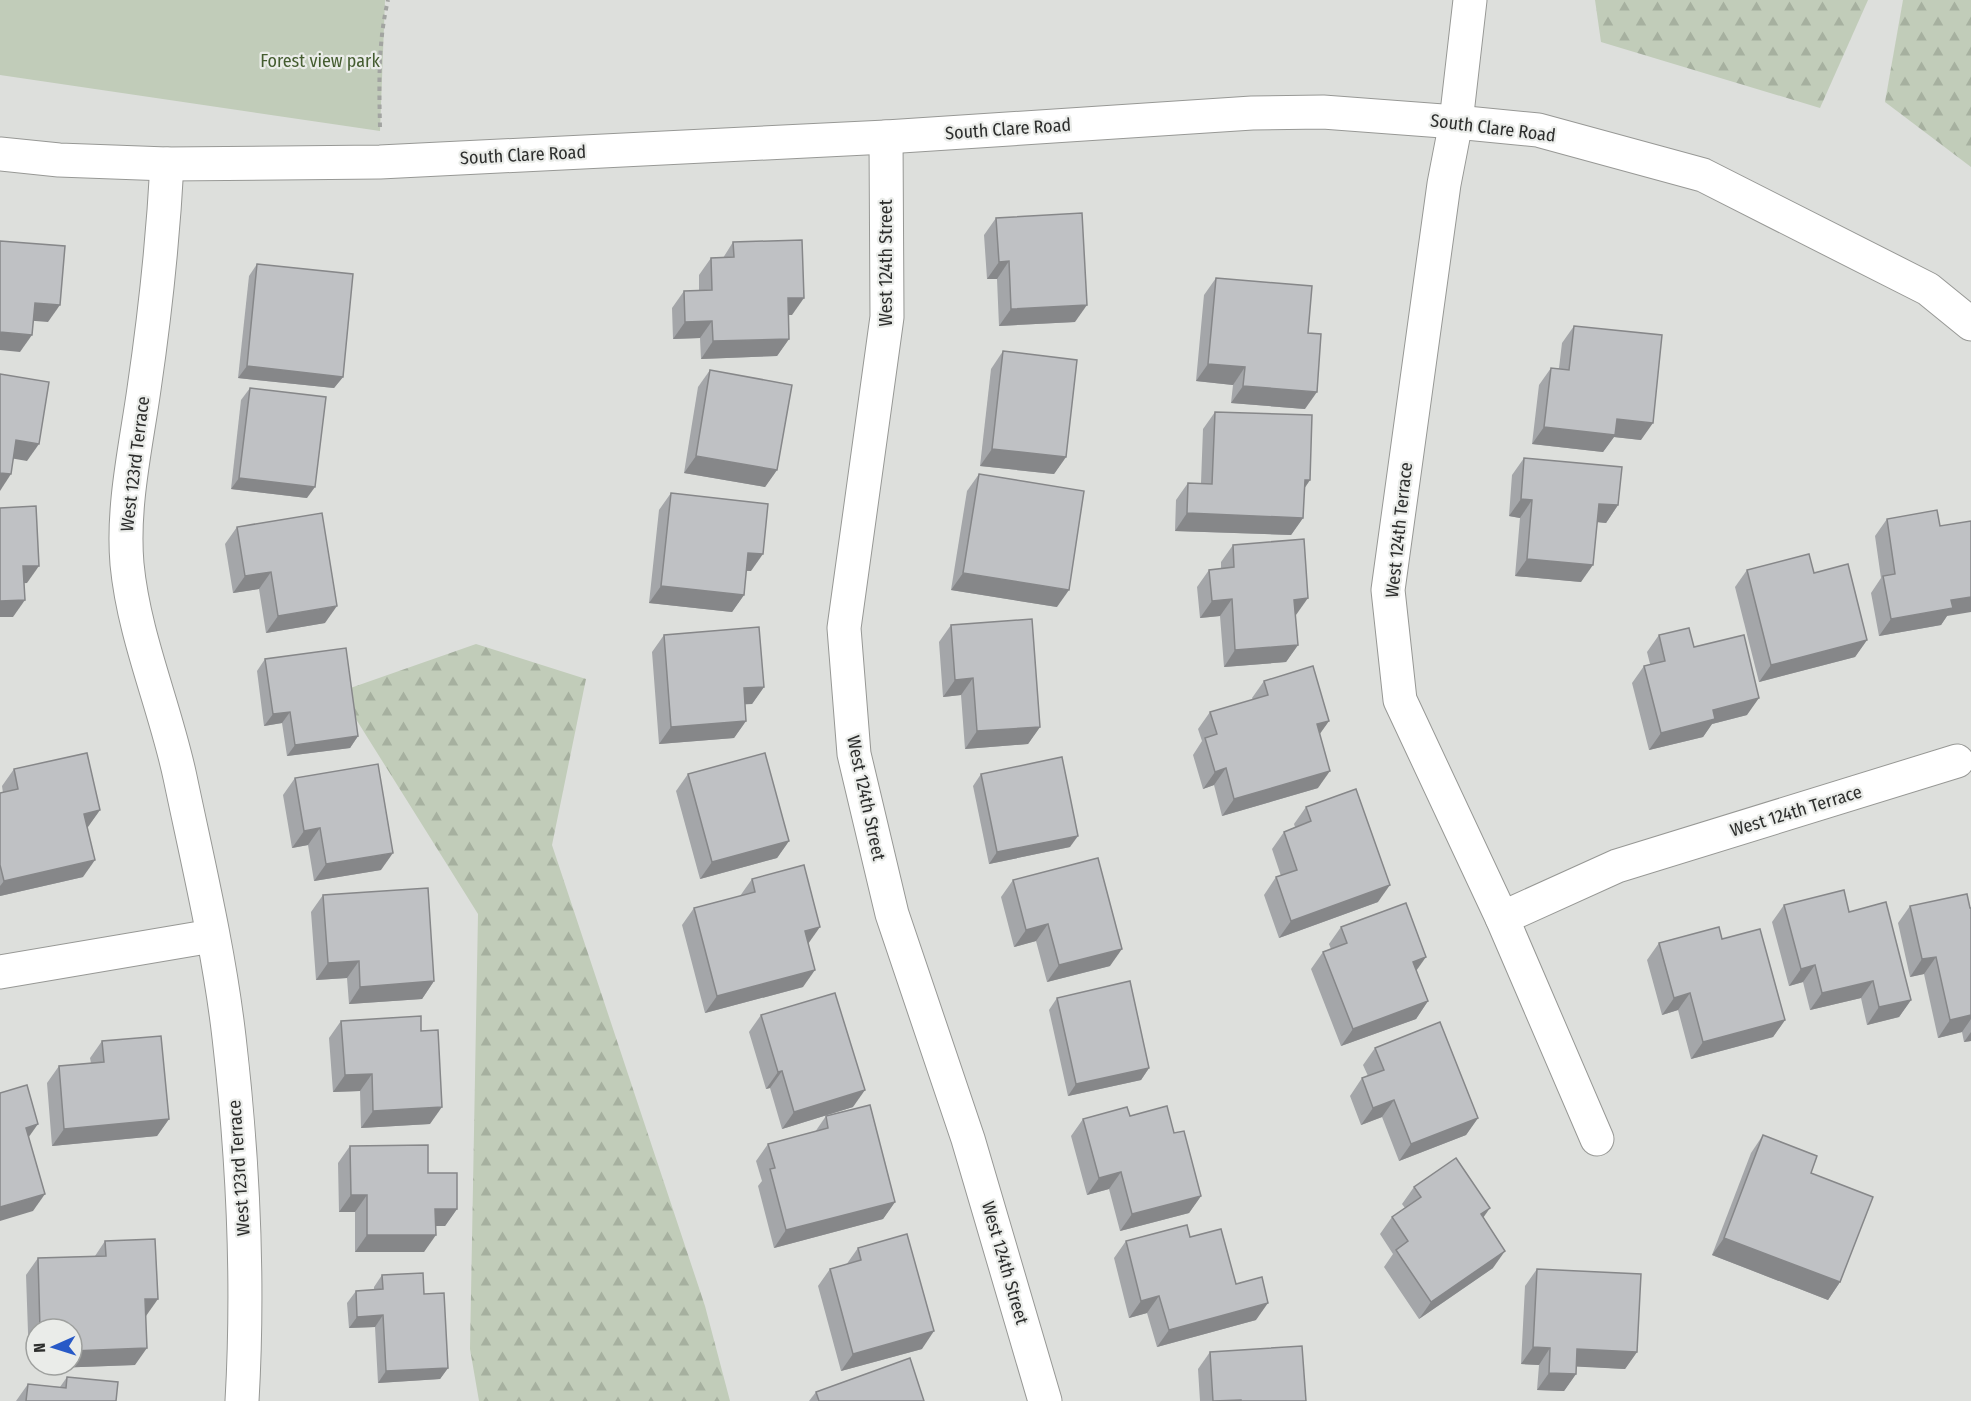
<svg xmlns="http://www.w3.org/2000/svg" width="1971" height="1401" viewBox="0 0 1971 1401" font-family="'Fira Sans Condensed',sans-serif">
  <style>
    .forest { fill: url(#forest-firs) }
    .green { fill: #c1ccb9 }
    .lines { fill: none; stroke-linecap: round; stroke-linejoin: round }
    .minor-casing { stroke: #979895; stroke-width: 35 }
    .path { stroke: #a2a4a1; stroke-width: 4; stroke-dasharray: 4.5 4.5; stroke-linecap: butt }
    .minor { stroke: #fff; stroke-width: 33 }
    .wall { fill: #a4a6a9 }
    .shaded-wall { fill: #868789 }
    .building { fill: #bfc1c4; stroke: #868789; stroke-width: 1.5 }
    .labels { text-anchor: middle; dominant-baseline: central; stroke-width: 4.5; stroke-linejoin: round; paint-order: stroke }
    .park-label { font-size: 18px; fill: #455d31; stroke: #eaece9 }
    .street-label { font-size: 18px; fill: #2d2e2d; stroke: #eaece9 }
  </style>
  <defs>
    <pattern id="forest-firs" width="22" height="20" patternUnits="userSpaceOnUse" patternTransform="scale(1.5)"><rect width="22" height="20" fill="#c1ccb9"/><path d="M5 1l3.5 6h-7zM16 11l3.5 6h-7z" fill="#a6b09f"/></pattern>
  </defs>
  <rect width="100%" height="100%" fill="#dddfdc"/>
  <g class="forest">
    <path d="M1595 0H1868L1820 108 1601 42Z"/>
    <path d="M1903 0H1971V167L1885 102Z"/>
    <path d="M476 644 586 679 552 845 705 1306 730 1401H479L470 1349 478 914 339 692Z"/>
  </g>
  <path class="green" d="M0 0H385L380 131 0 75Z"/>
  <g class="lines">
    <g class="minor-casing">
      <g id="minor">
        <path d="M1470 0 1456 122 1444 184 1388 590 1400 700 1502 918 1597 1139"/>
        <path d="M886 137 887 317 844 628 854 754 892 914 968 1139 1045 1401"/>
        <path d="M0 154 59 160 167 164 380 162 886 137 1252 113 1323 112 1456 122 1538 130 1703 175 1928 289 1971 324"/>
        <path d="M167 164C163 240 155 314 144 389 136 446 122 506 127 564 134 637 165 706 180 777 198 863 219 950 229 1037 243 1157 249 1280 242 1401"/>
        <path d="M1502 918 1617 866 1957 761"/>
        <path d="M0 972 212 936"/>
      </g>
    </g>
    <path class="path" d="M380 127C379 84 378 42 388 0"/>
    <use href="#minor" class="minor"/>
  </g>
  <g class="wall">
    <path d="M996 218 1075 322 999 326 997 279H987L984 235Z"/>
    <path d="M733 242 792 315H788L789 339 777 356 701 359 700 338 673 339 672 308 684 291H699V275L711 258H723Z"/>
    <path d="M257 264 343 377 334 388 238 378 249 276Z"/>
    <path d="M1216 278 1308 333 1305 409 1231 403 1233 385 1196 381 1204 295Z"/>
    <path d="M1574 326 1641 440 1614 437 1603 452 1532 444 1539 385 1551 368H1559L1562 343Z"/>
    <path d="M1003 351 1066 457 1054 474 980 466 991 369Z"/>
    <path d="M710 370 777 470 765 487 684 473 698 387Z"/>
    <path d="M250 388 307 498 231 489 241 400Z"/>
    <path d="M1215 412 1310 480 1304 489 1303 518 1291 535 1175 531 1176 500 1188 483H1201L1203 429Z"/>
    <path d="M1524 458 1618 505 1606 523 1597 522 1581 582 1515 576 1520 518 1509 516 1512 475Z"/>
    <path d="M979 474 1057 607 951 590 967 491Z"/>
    <path d="M671 493 751 571H746L744 595 732 612 649 603 659 510Z"/>
    <path d="M1887 519 1947 616 1941 625 1879 636 1871 593 1881 578 1875 536Z"/>
    <path d="M237 527 325 623 266 633 259 589 233 593 225 544Z"/>
    <path d="M1233 545 1296 615H1295L1298 645 1286 662 1224 667 1220 616 1200 618 1197 587 1209 570 1221 569V562Z"/>
    <path d="M1747 570 1814 573 1867 640 1855 657 1759 682 1735 587Z"/>
    <path d="M951 625 1040 727 1028 744 965 749 961 695 943 697 939 642Z"/>
    <path d="M664 635 764 687 752 704H745L746 721 734 738 659 744 652 652Z"/>
    <path d="M1659 635 1694 647 1747 715 1712 724 1703 737 1649 750 1632 683 1644 666 1650 664 1647 652Z"/>
    <path d="M265 659 358 736 350 748 287 756 282 723 264 726 257 671Z"/>
    <path d="M1264 681 1329 721 1319 734 1318 788 1222 816 1214 785 1203 789 1193 755 1202 741 1198 729 1210 712 1253 700 1252 698Z"/>
    <path d="M14 769 100 810 87 827 83 877 0 896V793H3L2 786Z"/>
    <path d="M688 774 789 841 777 858 700 879 676 791Z"/>
    <path d="M981 774 1070 847 989 864 973 786Z"/>
    <path d="M295 778 381 870 314 881 308 845 292 848 283 795Z"/>
    <path d="M1306 807 1378 902 1279 938 1264 895 1276 877 1281 876 1272 849 1284 832 1295 827 1294 824Z"/>
    <path d="M752 879 808 944 803 987 705 1013 682 925 694 908 740 896Z"/>
    <path d="M1013 880 1110 966 1047 982 1036 941 1014 947 1001 897Z"/>
    <path d="M323 895 434 981 422 999 349 1004 347 978 316 980 311 912Z"/>
    <path d="M1784 905 1849 912 1911 1000 1899 1017 1867 1025 1861 998 1810 1010 1803 982 1789 986 1772 922Z"/>
    <path d="M1910 906 1971 908V1041L1964 1042 1962 1032 1938 1038 1924 974 1910 977 1898 923Z"/>
    <path d="M1341 927 1416 971 1428 1001 1416 1019 1341 1046 1311 969 1323 952 1331 949 1329 944Z"/>
    <path d="M1722 939 1785 1020 1773 1037 1691 1059 1678 1010 1662 1015 1647 960 1659 943Z"/>
    <path d="M1057 998 1149 1068 1141 1080 1068 1096 1049 1010Z"/>
    <path d="M761 1015 853 1107 782 1129 770 1088 766 1089 749 1032Z"/>
    <path d="M341 1021 430 1124 361 1128 360 1091 333 1092 329 1038Z"/>
    <path d="M102 1041 169 1119 157 1136 52 1146 47 1083 59 1066 91 1063 90 1058Z"/>
    <path d="M1375 1048 1478 1118 1466 1135 1399 1161 1382 1117 1361 1125 1350 1096 1362 1078 1368 1076 1363 1065Z"/>
    <path d="M826 1116 895 1202 883 1219 774 1248 758 1186 762 1181 756 1161 768 1144 815 1132Z"/>
    <path d="M1130 1116 1174 1133 1201 1196 1189 1213 1120 1231 1109 1189 1087 1195 1071 1136 1083 1119Z"/>
    <path d="M1763 1135 1811 1173 1840 1282 1828 1300 1712 1255 1751 1153Z"/>
    <path d="M350 1146 428 1173 457 1209 445 1226H436L424 1252H355V1212H339L338 1163Z"/>
    <path d="M1414 1187 1483 1218 1493 1268 1419 1319 1384 1267 1393 1254 1380 1234 1392 1217 1405 1208 1402 1204Z"/>
    <path d="M1190 1237 1236 1284 1256 1320 1157 1347 1147 1313 1129 1318 1114 1258 1126 1241Z"/>
    <path d="M105 1241 135 1365 54 1368V1365H72V1329H36V1361H29L26 1275 38 1258 95 1256Z"/>
    <path d="M858 1248 922 1349 841 1371 818 1286 830 1269 846 1265Z"/>
    <path d="M1537 1269 1637 1352 1625 1369 1576 1366V1374L1564 1391 1537 1390 1539 1365 1521 1364 1525 1286Z"/>
    <path d="M382 1275 424 1294 448 1368 440 1379 378 1383 375 1327 349 1328 347 1303 356 1291 374 1290V1287Z"/>
    <path d="M1210 1352 1306 1401H1200L1198 1369Z"/>
    <path d="M67 1377 116 1401H16L28 1384 60 1387Z"/>
    <path d="M816 1392 924 1401H809Z"/>
  </g>
  <g class="shaded-wall">
    <path d="M1009 261 997 279H987L999 262Z"/>
    <path d="M788 298H804L792 315H776Z"/>
    <path d="M35 303 60 305 48 322 23 320Z"/>
    <path d="M1087 305 1075 322 999 326 1011 309Z"/>
    <path d="M712 321 700 338 673 339 685 322Z"/>
    <path d="M0 332 32 335 20 352 0 350Z"/>
    <path d="M789 339 777 356 701 359 713 341Z"/>
    <path d="M1208 364 1245 367 1233 385 1196 381Z"/>
    <path d="M247 366 343 377 334 388 238 378Z"/>
    <path d="M1243 386 1317 392 1305 409 1231 403Z"/>
    <path d="M1617 419 1653 423 1641 440 1614 437 1603 452 1532 444 1544 427Z"/>
    <path d="M16 440 39 444 27 461 4 457Z"/>
    <path d="M992 449 1066 457 1054 474 980 466Z"/>
    <path d="M696 456 777 470 765 487 684 473Z"/>
    <path d="M0 473 11 474 0 491Z"/>
    <path d="M239 478 315 487 307 498 231 489Z"/>
    <path d="M1305 480H1310L1298 497Z"/>
    <path d="M1521 499 1532 500 1520 518 1509 516Z"/>
    <path d="M1599 504 1618 505 1606 523 1587 521Z"/>
    <path d="M1187 513 1303 518 1291 535 1175 531Z"/>
    <path d="M748 553 763 554 751 571 736 570Z"/>
    <path d="M1527 559 1593 565 1581 582 1515 576Z"/>
    <path d="M23 566H39L27 583 11 584Z"/>
    <path d="M271 572 259 589 233 593 245 576Z"/>
    <path d="M963 573 1069 590 1057 607 951 590Z"/>
    <path d="M661 586 744 595 732 612 649 603Z"/>
    <path d="M1971 597V612L1947 616 1941 625 1879 636 1891 619 1951 600Z"/>
    <path d="M1308 598 1296 615 1282 617 1294 600Z"/>
    <path d="M1232 599 1220 616 1200 618 1212 601Z"/>
    <path d="M25 600 13 617H0V601Z"/>
    <path d="M337 606 325 623 266 633 278 616Z"/>
    <path d="M1867 640 1855 657 1759 682 1771 665Z"/>
    <path d="M1298 645 1286 662 1224 667 1235 650Z"/>
    <path d="M973 678 961 695 943 697 955 680Z"/>
    <path d="M764 687 752 704 732 705 744 688Z"/>
    <path d="M1759 698 1747 715 1712 724 1703 737 1649 750 1661 733 1713 710Z"/>
    <path d="M290 712 282 723 264 726 273 714Z"/>
    <path d="M746 721 734 738 659 744 671 727Z"/>
    <path d="M1329 721 1317 738V724Z"/>
    <path d="M1040 727 1028 744 965 749 977 731Z"/>
    <path d="M358 736 350 748 287 756 295 745Z"/>
    <path d="M1226 768 1214 785 1203 789 1215 772Z"/>
    <path d="M1330 771 1318 788 1222 816 1234 799Z"/>
    <path d="M100 810 88 827 72 831 84 814Z"/>
    <path d="M320 828 308 845 292 848 304 831Z"/>
    <path d="M1078 836 1070 847 989 864 997 852Z"/>
    <path d="M789 841 777 858 700 879 712 862Z"/>
    <path d="M393 853 381 870 314 881 326 864Z"/>
    <path d="M95 860 83 877 0 896V886L4 881Z"/>
    <path d="M1390 885 1378 902 1279 938 1291 921Z"/>
    <path d="M1048 924 1036 941 1014 947 1026 930Z"/>
    <path d="M820 927 808 944 805 931Z"/>
    <path d="M1122 949 1110 966 1047 982 1059 965Z"/>
    <path d="M1426 957 1414 974 1413 962Z"/>
    <path d="M1936 957 1924 974 1910 977 1922 959Z"/>
    <path d="M359 961 347 978 316 980 328 963Z"/>
    <path d="M1815 965 1803 982 1789 986 1801 969Z"/>
    <path d="M815 970 803 987 705 1013 717 996Z"/>
    <path d="M434 981 422 999 349 1004 360 987Z"/>
    <path d="M1873 981 1861 998 1810 1010 1822 993Z"/>
    <path d="M1690 993 1678 1010 1662 1015 1674 998Z"/>
    <path d="M1911 1000 1899 1017 1867 1025 1879 1007Z"/>
    <path d="M1428 1001 1416 1019 1341 1046 1353 1029Z"/>
    <path d="M1971 1015V1019L1962 1032 1938 1038 1950 1020Z"/>
    <path d="M1785 1020 1773 1037 1691 1059 1703 1042Z"/>
    <path d="M1971 1032V1041L1964 1042Z"/>
    <path d="M1149 1068 1141 1080 1068 1096 1076 1084Z"/>
    <path d="M782 1071 770 1088 766 1089 778 1072Z"/>
    <path d="M372 1074 360 1091 333 1092 345 1075Z"/>
    <path d="M865 1090 853 1107 782 1129 794 1112Z"/>
    <path d="M1394 1100 1382 1117 1361 1125 1373 1108Z"/>
    <path d="M442 1107 430 1124 361 1128 373 1111Z"/>
    <path d="M1478 1118 1466 1135 1399 1161 1411 1144Z"/>
    <path d="M169 1119 157 1136 52 1146 64 1129Z"/>
    <path d="M38 1124 26 1141V1128Z"/>
    <path d="M1121 1172 1109 1189 1087 1195 1099 1178Z"/>
    <path d="M45 1194 33 1211 0 1221V1207Z"/>
    <path d="M351 1195H367L355 1212H339Z"/>
    <path d="M1201 1196 1189 1213 1120 1231 1132 1214Z"/>
    <path d="M895 1202 883 1219 774 1248 786 1230Z"/>
    <path d="M1490 1208 1478 1225 1481 1214Z"/>
    <path d="M435 1209H457L445 1226H423Z"/>
    <path d="M367 1235H436L424 1252H355Z"/>
    <path d="M1724 1238 1840 1282 1828 1300 1712 1255Z"/>
    <path d="M1505 1251 1493 1268 1419 1319 1431 1302Z"/>
    <path d="M1159 1296 1147 1313 1129 1318 1141 1301Z"/>
    <path d="M145 1299H158L146 1316Z"/>
    <path d="M1268 1303 1256 1320 1157 1347 1169 1330Z"/>
    <path d="M383 1315 375 1327 349 1328 357 1317Z"/>
    <path d="M934 1331 922 1349 841 1371 853 1354Z"/>
    <path d="M1533 1347 1550 1348 1539 1365 1521 1364Z"/>
    <path d="M147 1348 135 1365 54 1368 56 1365H72V1351Z"/>
    <path d="M1577 1349 1637 1352 1625 1369 1565 1366Z"/>
    <path d="M36 1351V1361H29Z"/>
    <path d="M448 1368 440 1379 378 1383 386 1371Z"/>
    <path d="M1549 1373 1576 1374 1564 1391 1537 1390Z"/>
  </g>
  <g class="building">
    <path d="M1082 213 1087 305 1011 309 1009 261 999 262 996 218Z"/>
    <path d="M802 240 804 298H788L789 339 713 341 712 321 685 322 684 291 712 290 711 258 734 257 733 242Z"/>
    <path d="M0 241 65 246 60 305 35 303 32 335 0 332Z"/>
    <path d="M257 264 353 274 343 377 247 366Z"/>
    <path d="M1216 278 1312 286 1308 333 1321 334 1317 392 1243 386 1245 367 1208 364Z"/>
    <path d="M1574 326 1662 335 1653 423 1617 419 1615 435 1544 427 1551 368 1569 370Z"/>
    <path d="M1003 351 1077 360 1066 457 992 449Z"/>
    <path d="M710 370 792 385 777 470 696 456Z"/>
    <path d="M0 374 49 382 39 444 16 440 11 474 0 473Z"/>
    <path d="M250 388 326 397 315 487 239 478Z"/>
    <path d="M1215 412 1312 415 1310 480H1305L1303 518 1187 513 1188 483 1212 484Z"/>
    <path d="M1524 458 1622 467 1618 505 1599 504 1593 565 1527 559 1532 500 1521 499Z"/>
    <path d="M979 474 1084 491 1069 590 963 573Z"/>
    <path d="M671 493 768 504 763 554 748 553 744 595 661 586Z"/>
    <path d="M36 506 39 566H23L25 600 0 601V508Z"/>
    <path d="M1937 510 1940 526 1971 521V597L1951 600 1953 608 1891 619 1883 576 1895 574 1887 519Z"/>
    <path d="M322 513 337 606 278 616 271 572 245 576 237 527Z"/>
    <path d="M1304 539 1308 598 1294 600 1298 645 1235 650 1232 599 1212 601 1209 570 1234 567 1233 545Z"/>
    <path d="M1809 554 1814 573 1848 564 1867 640 1771 665 1747 570Z"/>
    <path d="M1032 619 1040 727 977 731 973 678 955 680 951 625Z"/>
    <path d="M759 627 764 687 744 688 746 721 671 727 664 635Z"/>
    <path d="M1689 628 1694 647 1744 635 1759 698 1713 710 1715 719 1661 733 1644 666 1665 661 1659 635Z"/>
    <path d="M346 648 358 736 295 745 290 712 273 714 265 659Z"/>
    <path d="M1313 666 1329 721 1317 724 1330 771 1234 799 1226 768 1215 772 1205 738 1217 734 1210 712 1268 695 1264 681Z"/>
    <path d="M87 753 100 810 84 814 95 860 4 881 0 865V793L18 789 14 769Z"/>
    <path d="M765 753 789 841 712 862 688 774Z"/>
    <path d="M1062 757 1078 836 997 852 981 774Z"/>
    <path d="M378 764 393 853 326 864 320 828 304 831 295 778Z"/>
    <path d="M1356 789 1390 885 1291 921 1276 877 1297 870 1284 832 1311 821 1306 807Z"/>
    <path d="M1098 858 1122 949 1059 965 1048 924 1026 930 1013 880Z"/>
    <path d="M804 865 820 927 805 931 815 970 717 996 694 908 755 892 752 879Z"/>
    <path d="M428 888 434 981 360 987 359 961 328 963 323 895Z"/>
    <path d="M1844 890 1849 912 1886 902 1911 1000 1879 1007 1873 981 1822 993 1815 965 1801 969 1784 905Z"/>
    <path d="M1967 894 1970 908H1971V1015L1950 1020 1936 957 1922 959 1910 906Z"/>
    <path d="M1406 903 1426 957 1413 962 1428 1001 1353 1029 1323 952 1347 943 1341 927Z"/>
    <path d="M1719 927 1722 939 1760 929 1785 1020 1703 1042 1690 993 1674 998 1659 943Z"/>
    <path d="M1130 981 1149 1068 1076 1084 1057 998Z"/>
    <path d="M835 993 865 1090 794 1112 782 1071 778 1072 761 1015Z"/>
    <path d="M421 1016V1031L438 1030 442 1107 373 1111 372 1074 345 1075 341 1021Z"/>
    <path d="M1440 1022 1478 1118 1411 1144 1394 1100 1373 1108 1362 1078 1384 1070 1375 1048Z"/>
    <path d="M161 1036 169 1119 64 1129 59 1066 104 1062 102 1041Z"/>
    <path d="M27 1085 38 1124 26 1128 45 1194 0 1207V1093Z"/>
    <path d="M870 1105 895 1202 786 1230 770 1169 775 1168 768 1144 828 1128 826 1116Z"/>
    <path d="M1167 1106 1174 1133 1184 1131 1201 1196 1132 1214 1121 1172 1099 1178 1083 1119 1127 1107 1130 1116Z"/>
    <path d="M1763 1135 1817 1156 1811 1173 1873 1197 1840 1282 1724 1238Z"/>
    <path d="M428 1145V1173H457V1209H435L436 1235H367V1195H351L350 1146Z"/>
    <path d="M1456 1158 1490 1208 1481 1214 1505 1251 1431 1302 1396 1250 1408 1241 1392 1217 1421 1197 1414 1187Z"/>
    <path d="M1187 1225 1190 1237 1221 1229 1236 1284 1262 1277 1268 1303 1169 1330 1159 1296 1141 1301 1126 1241Z"/>
    <path d="M907 1234 934 1331 853 1354 830 1269 861 1260 858 1248Z"/>
    <path d="M155 1239 158 1299H145L147 1348 72 1351V1329H40L38 1258 106 1256 105 1241Z"/>
    <path d="M1537 1269 1641 1274 1637 1352 1577 1349 1576 1374 1549 1373 1550 1348 1533 1347Z"/>
    <path d="M423 1273 424 1294 444 1293 448 1368 386 1371 383 1315 357 1317 356 1291 383 1289 382 1275Z"/>
    <path d="M1302 1346 1306 1401H1241V1400L1213 1401 1210 1352Z"/>
    <path d="M910 1358 924 1401H819L816 1392Z"/>
    <path d="M67 1377 118 1382 116 1401H26L28 1384 66 1388Z"/>
  </g>
  <g class="labels">
    <g class="park-label">
      <text x="320" y="61">Forest view park</text>
    </g>
    <g class="street-label">
      <text transform="translate(1493 128) rotate(7)">South Clare Road</text>
      <text transform="translate(1008 129) rotate(-4)">South Clare Road</text>
      <text transform="translate(523 155) rotate(-3)">South Clare Road</text>
      <text transform="translate(886 263) rotate(-90)">West 124th Street</text>
      <text transform="translate(135 464) rotate(-83)">West 123rd Terrace</text>
      <text transform="translate(1399 530) rotate(-84)">West 124th Terrace</text>
      <text transform="translate(866 798) rotate(78)">West 124th Street</text>
      <text transform="translate(1796 811) rotate(-17)">West 124th Terrace</text>
      <text transform="translate(239 1168) rotate(-94)">West 123rd Terrace</text>
      <text transform="translate(1005 1263) rotate(74)">West 124th Street</text>
    </g>
  </g>
  <g transform="translate(54 1347) rotate(267)"><circle r="28" fill="#eaece9" stroke="#9ea09e" stroke-width="1.5"/>
  <path d="M0-4.5L10 22L0 15L-10 22Z" fill="#2759c7"/>
  <text y="-9" font-size="16" font-weight="bold" text-anchor="middle" fill="#2d2e2d">N</text>
  </g>
</svg>
